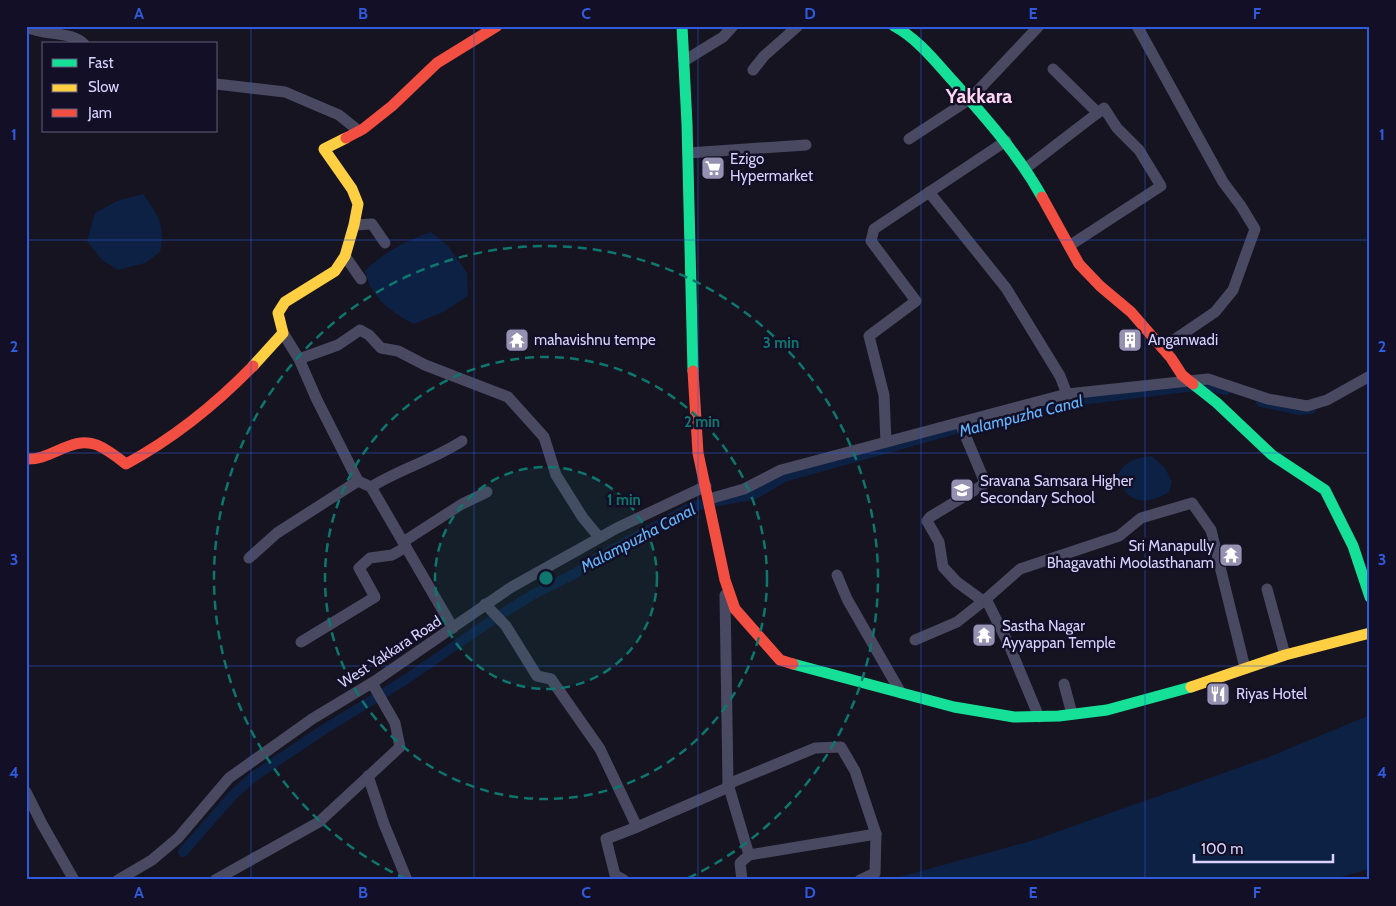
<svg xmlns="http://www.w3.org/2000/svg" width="1396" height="906" viewBox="0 0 1396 906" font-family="Cabin,sans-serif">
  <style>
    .water { fill: #0d2144 }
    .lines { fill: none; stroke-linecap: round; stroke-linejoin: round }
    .canal { stroke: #0d2144; stroke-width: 10 }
    .street { stroke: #4a4962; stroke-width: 11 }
    .fast { stroke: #16e098; stroke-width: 11 }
    .slow { stroke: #ffcf43; stroke-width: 11 }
    .jam { stroke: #f24e42; stroke-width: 11 }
    .grid { fill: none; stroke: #305bdc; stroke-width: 1; stroke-opacity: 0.55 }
    .ring { fill: none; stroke: #0f766e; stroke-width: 2.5; stroke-dasharray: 9 6 }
    .labels { text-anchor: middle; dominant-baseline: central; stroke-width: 5; stroke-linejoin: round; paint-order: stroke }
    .poi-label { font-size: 15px; fill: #d9d4ff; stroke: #130f26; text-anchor: start }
    .street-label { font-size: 15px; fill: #d9d4ff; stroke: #130f26 }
    .water-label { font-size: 16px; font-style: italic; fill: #62b6ff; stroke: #130f26 }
    .district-label { font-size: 20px; font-weight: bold; fill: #ffd6f0; stroke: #130f26 }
    .centre { fill: #0f766e; stroke: #130f26; stroke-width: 2.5 }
    .ring-label { font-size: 15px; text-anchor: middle; font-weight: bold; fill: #0f766e; stroke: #130f26; stroke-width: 5; stroke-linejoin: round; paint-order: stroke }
    .neatline { fill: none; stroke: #305bdc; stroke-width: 2 }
    .grid-label { font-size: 16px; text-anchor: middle; font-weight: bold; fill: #305bdc }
  </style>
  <rect width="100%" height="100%" fill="#161421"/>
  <g class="water">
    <path d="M143 194C158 215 166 225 160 252L145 263 118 270 102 260 87 241 95 213 117 201Z"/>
    <path d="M431 232 449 247 467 273 468 296 443 312 414 324C391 312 371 298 365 271 384 252 405 241 431 232Z"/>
    <path d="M1152 456 1165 468 1172 482 1169 492C1146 506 1125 504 1118 475 1125 460 1137 458 1152 456Z"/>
    <path d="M1370 715V869L1331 880H888L1031 841 1269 757Z"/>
  </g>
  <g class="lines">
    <g class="canal">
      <path d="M1261 402 1300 410 1311 409"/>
      <path d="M992 420 1065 402 1203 385 1226 390"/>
      <path d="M183 852 233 795 253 777 323 730 405 680 498 616 534 594 576 573 595 559 693 506 755 494 784 477 956 429"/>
    </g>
    <g class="street">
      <path d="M1137 26 1223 182 1241 206 1255 229 1233 290 1215 312 1162 348"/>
      <path d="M26 27C45 36 72 31 84 44"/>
      <path d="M684 61 723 37 733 26"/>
      <path d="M1053 69 1098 113"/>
      <path d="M753 70 764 56 798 26"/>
      <path d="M216 84 285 92 339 115 359 131"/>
      <path d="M909 139 970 99 1039 26"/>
      <path d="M688 153 806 145"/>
      <path d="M1026 168 1104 108 1117 128 1139 150 1161 186 1069 246"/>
      <path d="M929 192 1006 288 1060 376 1067 394"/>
      <path d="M354 225 372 224 385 243"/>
      <path d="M345 256 361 279"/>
      <path d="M283 333 299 359 317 400 358 481 371 487 453 628"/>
      <path d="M299 359 338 345 360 330 369 335 381 348 398 351 425 365 508 397 544 437 556 475 583 518 599 537"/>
      <path d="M960 423 984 480 983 485 930 517 927 521 939 542 943 567 957 582 983 601"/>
      <path d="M886 442 884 395 869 336 916 301 871 241 874 229 1006 141"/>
      <path d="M371 487C400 469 433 460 462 441"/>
      <path d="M709 499 744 489 781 470 1067 394 1208 379 1268 399 1307 406 1327 400 1370 376"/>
      <path d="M403 542 462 504 487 492"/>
      <path d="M249 558 277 533 358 481"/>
      <path d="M837 575 847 599 901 693"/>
      <path d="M1267 589 1285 655"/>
      <path d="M725 595 728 784 749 855 876 834"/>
      <path d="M485 604 506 626 537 676 551 679 600 749 637 827 729 787"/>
      <path d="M915 640 957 622 986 599"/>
      <path d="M301 642 375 597 359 568 370 558 392 555 406 547"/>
      <path d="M1064 684 1072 714"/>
      <path d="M1039 717 1009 645 986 599 1020 569 1119 536 1141 518 1192 503 1211 530 1245 668"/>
      <path d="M368 776 384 824 407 880"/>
      <path d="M728 784 815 748 841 747 855 771 876 834 875 873 860 880"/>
      <path d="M26 792 42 824 74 880"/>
      <path d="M118 880 152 860 178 838 229 778 312 719 375 681 510 588 617 528 706 486"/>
      <path d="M215 880 319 822 400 747 395 723 372 683"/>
      <path d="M624 880 615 875 606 839 637 827"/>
      <path d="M742 880 740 863 749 855"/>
    </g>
    <g class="fast">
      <path d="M682 26 687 124 693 371"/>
      <path d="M894 26C918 39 935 61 953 81 986 118 1018 154 1042 197"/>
      <path d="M1193 384 1217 403 1272 455 1325 490 1353 546 1370 597"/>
      <path d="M793 664 954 707 1014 717 1059 716 1107 710 1191 687"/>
    </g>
    <g class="slow">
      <path d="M253 366 283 333 278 313 285 302 335 271 345 256 354 225 358 204 352 189 324 149 346 138"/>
      <path d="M1191 687 1285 655 1370 633"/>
    </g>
    <g class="jam">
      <path d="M346 138 363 129 392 106 437 63 497 26"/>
      <path d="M1042 197 1079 264 1100 286 1131 312 1171 358 1182 375 1193 384"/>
      <path d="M693 371 698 453 725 580 735 609 780 660 793 664"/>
      <path d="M26 459C51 461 72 435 97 445 107 449 117 457 126 464 174 438 215 405 253 366"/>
    </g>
  </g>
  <path class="grid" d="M251 26V880M474 26V880M698 26V880M921 26V880M1145 26V880M26 240H1370M26 453H1370M26 666H1370"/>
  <circle cx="546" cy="578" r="111" fill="#0f766e" fill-opacity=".12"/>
  <g class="ring">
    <circle cx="546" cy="578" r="111"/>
    <circle cx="546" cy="578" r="221"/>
    <path d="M406 879A332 332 0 1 1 686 879"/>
  </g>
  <defs>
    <g id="supermarket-square" transform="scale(1.25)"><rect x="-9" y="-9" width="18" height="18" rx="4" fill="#9591b1" stroke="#130f26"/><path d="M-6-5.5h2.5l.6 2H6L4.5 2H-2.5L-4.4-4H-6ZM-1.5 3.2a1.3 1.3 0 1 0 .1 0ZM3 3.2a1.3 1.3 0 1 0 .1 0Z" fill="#fff"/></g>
    <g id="temple-square" transform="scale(1.25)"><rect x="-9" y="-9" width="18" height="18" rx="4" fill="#9591b1" stroke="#130f26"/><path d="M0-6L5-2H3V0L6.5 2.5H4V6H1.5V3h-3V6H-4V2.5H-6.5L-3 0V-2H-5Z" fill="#fff"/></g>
    <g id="building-square" transform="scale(1.25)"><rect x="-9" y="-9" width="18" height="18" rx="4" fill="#9591b1" stroke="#130f26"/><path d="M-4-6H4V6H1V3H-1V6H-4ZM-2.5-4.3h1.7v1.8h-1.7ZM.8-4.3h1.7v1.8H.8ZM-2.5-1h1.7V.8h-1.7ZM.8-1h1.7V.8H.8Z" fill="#fff"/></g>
    <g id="school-square" transform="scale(1.25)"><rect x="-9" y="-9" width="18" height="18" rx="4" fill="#9591b1" stroke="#130f26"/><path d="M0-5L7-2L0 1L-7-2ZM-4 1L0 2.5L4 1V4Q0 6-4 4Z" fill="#fff"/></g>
    <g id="restaurant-square" transform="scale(1.25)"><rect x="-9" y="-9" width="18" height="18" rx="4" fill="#9591b1" stroke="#130f26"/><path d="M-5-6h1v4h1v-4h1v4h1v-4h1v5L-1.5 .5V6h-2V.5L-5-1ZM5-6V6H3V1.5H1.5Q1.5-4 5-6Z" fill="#fff"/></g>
  </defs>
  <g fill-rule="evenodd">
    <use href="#supermarket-square" x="713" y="168"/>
    <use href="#temple-square" x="517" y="340"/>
    <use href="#building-square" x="1130" y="340"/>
    <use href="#school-square" x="962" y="490"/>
    <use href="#temple-square" x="1231" y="555"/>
    <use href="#temple-square" x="984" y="635"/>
    <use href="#restaurant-square" x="1218" y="694"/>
  </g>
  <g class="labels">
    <g class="poi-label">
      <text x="730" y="159">Ezigo<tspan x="730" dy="17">Hypermarket</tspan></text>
      <text x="534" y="340">mahavishnu tempe</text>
      <text x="1148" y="340">Anganwadi</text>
      <text x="980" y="481">Sravana Samsara Higher<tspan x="980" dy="17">Secondary School</tspan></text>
      <text x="1214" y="546" text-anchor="end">Sri Manapully<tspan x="1214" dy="17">Bhagavathi Moolasthanam</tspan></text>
      <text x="1002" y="626">Sastha Nagar<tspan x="1002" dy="17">Ayyappan Temple</tspan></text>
      <text x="1236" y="694">Riyas Hotel</text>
    </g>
    <g class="street-label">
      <text transform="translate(390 652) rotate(-33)">West Yakkara Road</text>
    </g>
    <g class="water-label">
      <text transform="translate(1021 416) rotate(-14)">Malampuzha Canal</text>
      <text transform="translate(638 538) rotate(-28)">Malampuzha Canal</text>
    </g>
    <g class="district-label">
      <text x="979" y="96">Yakkara</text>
    </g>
  </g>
  <circle cx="546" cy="578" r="8" class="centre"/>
  <g class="ring-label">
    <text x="781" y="348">3 min</text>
    <text x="702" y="427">2 min</text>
    <text x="624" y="505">1 min</text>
  </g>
  <rect width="1396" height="906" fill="none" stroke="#130f26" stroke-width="55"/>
  <rect x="42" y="42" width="175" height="90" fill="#130f26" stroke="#625e7d"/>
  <rect x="52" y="59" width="25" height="8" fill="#16e098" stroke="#625e7d"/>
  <text x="88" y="68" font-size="15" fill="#d9d4ff">Fast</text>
  <rect x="52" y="84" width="25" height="8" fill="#ffcf43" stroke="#625e7d"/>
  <text x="88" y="92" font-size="15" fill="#d9d4ff">Slow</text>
  <rect x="52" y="109" width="25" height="8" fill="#f24e42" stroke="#625e7d"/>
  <text x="88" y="118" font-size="15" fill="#d9d4ff">Jam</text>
  <path d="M1194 854v8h139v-8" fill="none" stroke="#d9d4ff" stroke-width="2.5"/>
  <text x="1201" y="854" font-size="15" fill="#d9d4ff" stroke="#130f26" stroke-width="4" paint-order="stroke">100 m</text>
  <rect x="28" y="28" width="1340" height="850" class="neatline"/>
  <g class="grid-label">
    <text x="139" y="19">A</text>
    <text x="363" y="19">B</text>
    <text x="586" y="19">C</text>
    <text x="810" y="19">D</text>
    <text x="1033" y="19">E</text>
    <text x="1257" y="19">F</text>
    <text x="14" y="140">1</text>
    <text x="1382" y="140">1</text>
    <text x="14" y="352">2</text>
    <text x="1382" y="352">2</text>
    <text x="14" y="565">3</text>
    <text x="1382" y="565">3</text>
    <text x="14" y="778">4</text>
    <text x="1382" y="778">4</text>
    <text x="139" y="898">A</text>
    <text x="363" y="898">B</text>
    <text x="586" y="898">C</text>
    <text x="810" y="898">D</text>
    <text x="1033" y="898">E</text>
    <text x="1257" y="898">F</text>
  </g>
</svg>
